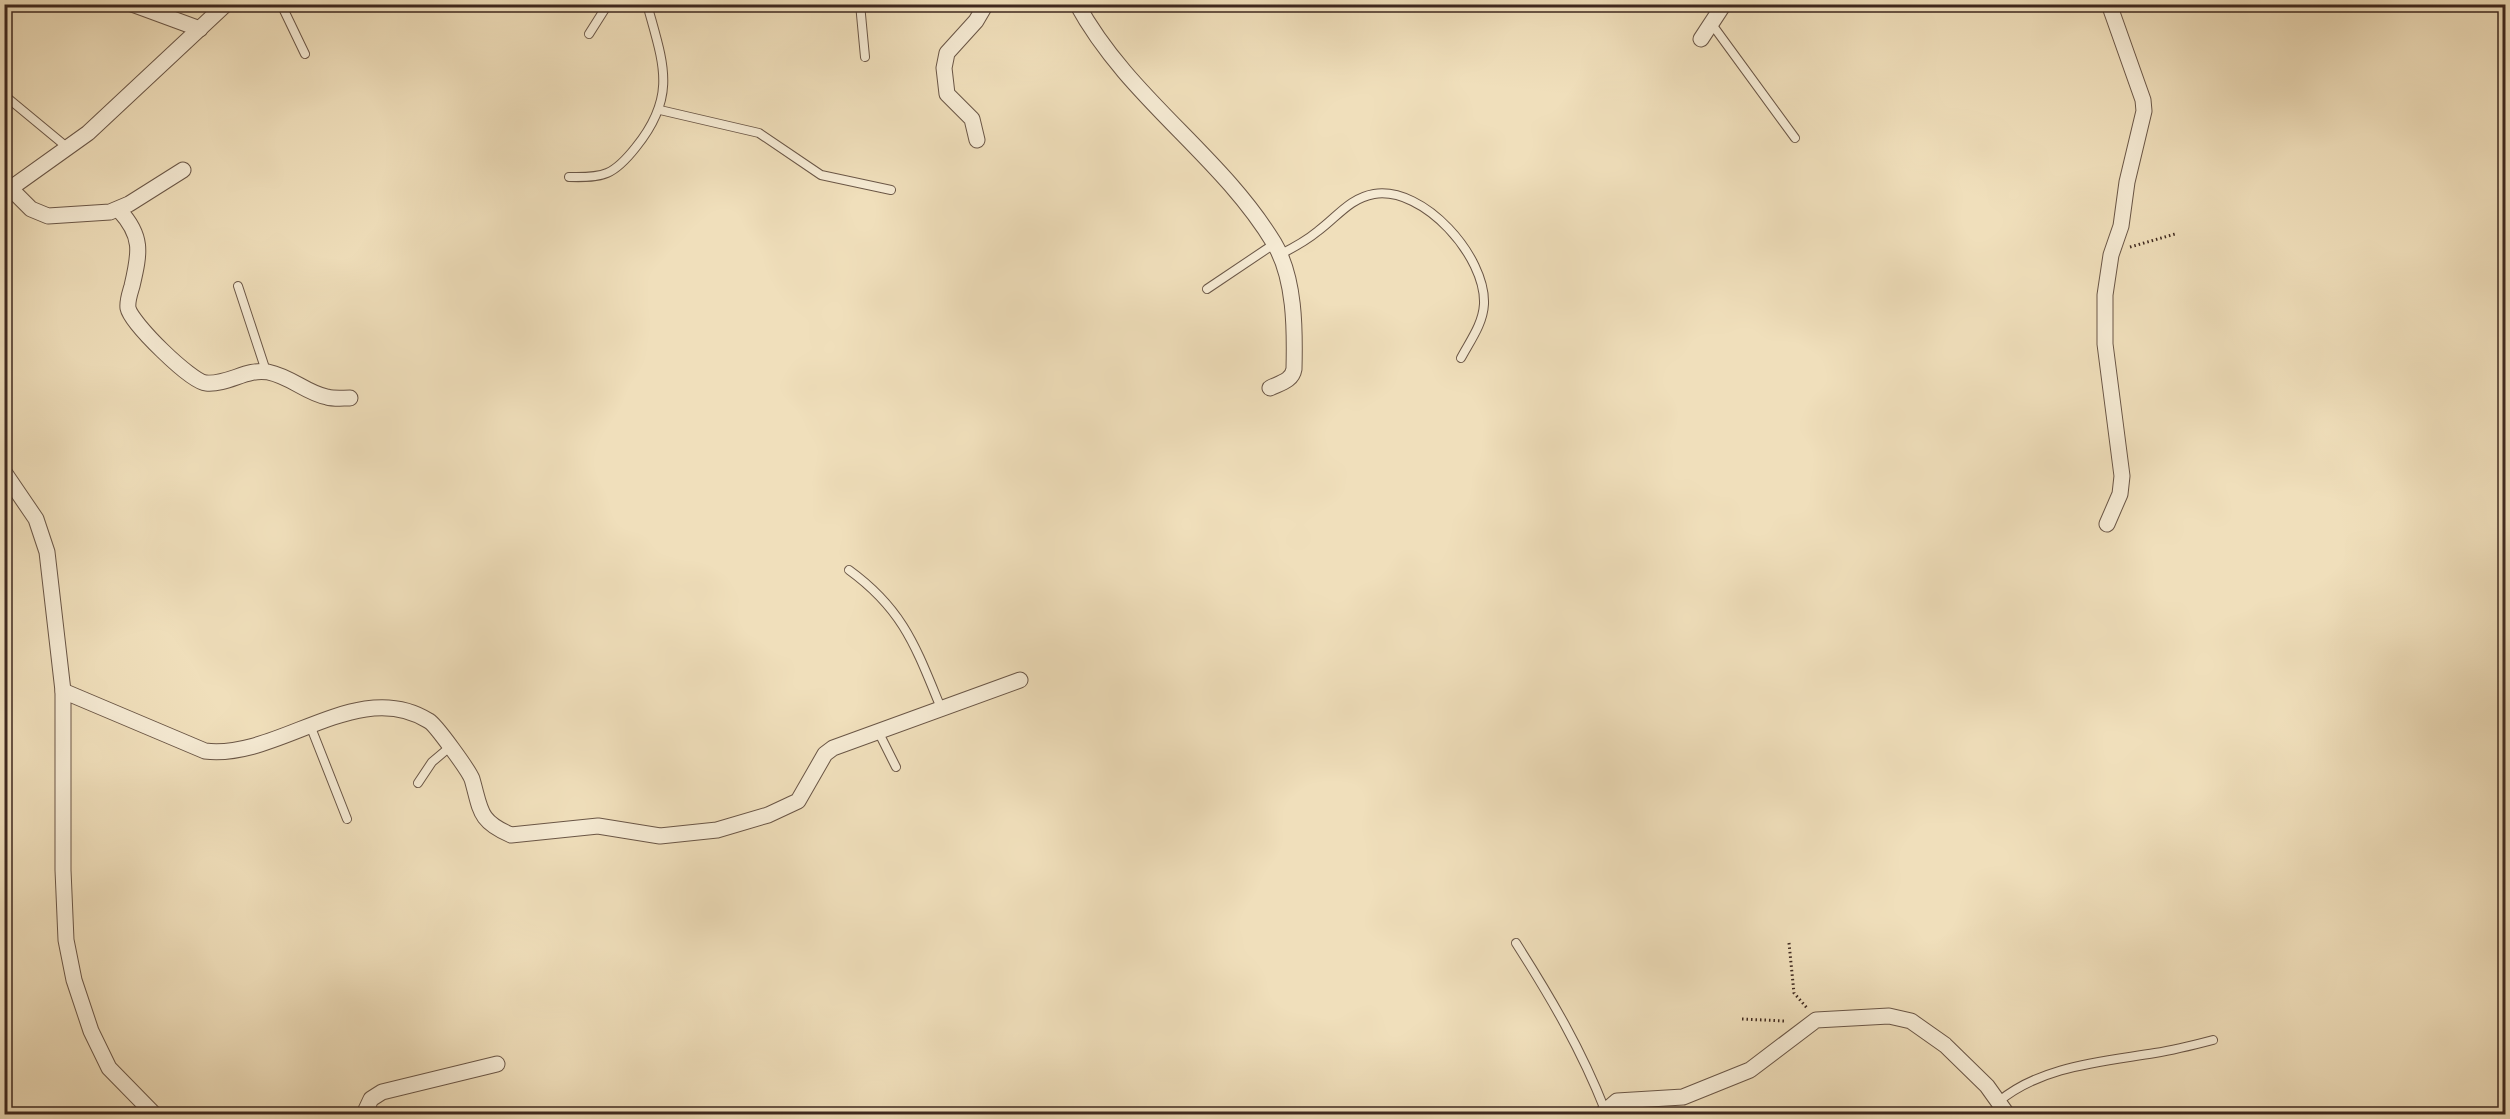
<svg xmlns="http://www.w3.org/2000/svg" width="2510" height="1119" viewBox="0 0 2510 1119" font-family="'EB Garamond',serif">
  <style>
    .lines { fill: none; stroke-linecap: round; stroke-linejoin: round }
    .service-casing { stroke: #6a5646; stroke-width: 10 }
    .minor-casing { stroke: #6a5646; stroke-width: 17 }
    .path { stroke: #3e281f; stroke-width: 3; stroke-dasharray: 1.5 3; stroke-linecap: butt }
    .service { stroke: #f5ead3; stroke-width: 8 }
    .minor { stroke: #f5ead3; stroke-width: 15 }
  </style>
  <rect width="100%" height="100%" fill="#f0dfbb"/>
  <filter id="stains"><feTurbulence type="fractalNoise" baseFrequency=".00333" numOctaves="4"/><feColorMatrix values="0 0 0 0 .2 0 0 0 0 .09 0 0 0 0 .02 0 0 0 .5 -.17"/></filter>
  <radialGradient id="worn" r=".72"><stop offset=".6" stop-color="#630" stop-opacity="0"/><stop offset="1" stop-color="#630" stop-opacity=".3"/></radialGradient>
  <g class="lines">
    <g class="service-casing">
      <g id="service">
        <path d="M281 4 305 54"/>
        <path d="M860 4 865 57"/>
        <path d="M1711 23 1795 138"/>
        <path d="M589 34 608 4"/>
        <path d="M4 95 68 148"/>
        <path d="M660 110 759 133 821 175 891 190"/>
        <path d="M569 177C604 178 614 175 636 147 678 95 663 63 647 4"/>
        <path d="M1279 255C1293 248 1306 241 1318 231 1337 217 1350 198 1374 194 1424 186 1486 257 1484 304 1483 324 1470 341 1461 358"/>
        <path d="M238 286 266 371"/>
        <path d="M1207 289 1274 244"/>
        <path d="M849 570C904 610 916 648 941 708"/>
        <path d="M310 725 347 819"/>
        <path d="M878 731 896 767"/>
        <path d="M418 783 432 762 451 746"/>
        <path d="M1516 943C1551 998 1581 1049 1605 1110"/>
        <path d="M1998 1102C2041 1066 2101 1062 2155 1053 2174 1050 2194 1045 2213 1040"/>
      </g>
    </g>
    <g class="minor-casing">
      <g id="minor">
        <path d="M132 4 200 29"/>
        <path d="M1077 4C1128 98 1220 154 1274 243 1295 278 1295 329 1294 369 1292 381 1280 383 1270 388"/>
        <path d="M1701 39 1724 4"/>
        <path d="M977 140 972 119 947 94 944 68 947 53 976 21 986 4"/>
        <path d="M11 189 31 209 48 216 110 212 129 204 183 170"/>
        <path d="M4 193 88 133 226 4"/>
        <path d="M119 210C143 236 140 252 132 286 130 293 127 301 128 308 131 323 191 382 206 383 228 385 247 368 268 372 292 377 306 393 327 397 334 399 342 398 350 398"/>
        <path d="M4 472 36 519 47 552 63 691V870L66 940 74 980 91 1031 109 1068 154 1114"/>
        <path d="M2107 524 2120 494 2122 476 2105 344V295L2111 255 2121 226 2127 182 2144 111 2143 100 2109 4"/>
        <path d="M63 691 205 751C279 760 358 676 429 721 436 725 469 771 472 779 481 810 478 821 511 835L598 826 660 836 717 830 768 815 798 801 825 754 833 748 1020 680"/>
        <path d="M364 1114 371 1099 382 1092 497 1064"/>
        <path d="M1602 1114 1617 1101 1683 1097 1750 1070 1816 1020 1889 1016 1911 1021 1945 1045 1987 1086 2007 1114"/>
      </g>
    </g>
    <g class="path">
      <path d="M2130 247 2175 234"/>
      <path d="M1789 943 1794 993 1807 1008"/>
      <path d="M1742 1019 1785 1021"/>
    </g>
    <use href="#service" class="service"/>
    <use href="#minor" class="minor"/>
  </g>
  <rect width="2510" height="1119" fill="none" stroke="#f0dfbb" stroke-width="24"/>
  <rect x="6" y="6" width="2498" height="1107" fill="none" stroke="#3e281f" stroke-width="3"/>
  <rect x="12" y="12" width="2486" height="1095" fill="none" stroke="#3e281f" stroke-width="1.5"/>
  <rect width="100%" height="100%" filter="url(#stains)"/>
  <rect width="100%" height="100%" fill="url(#worn)"/>
</svg>
